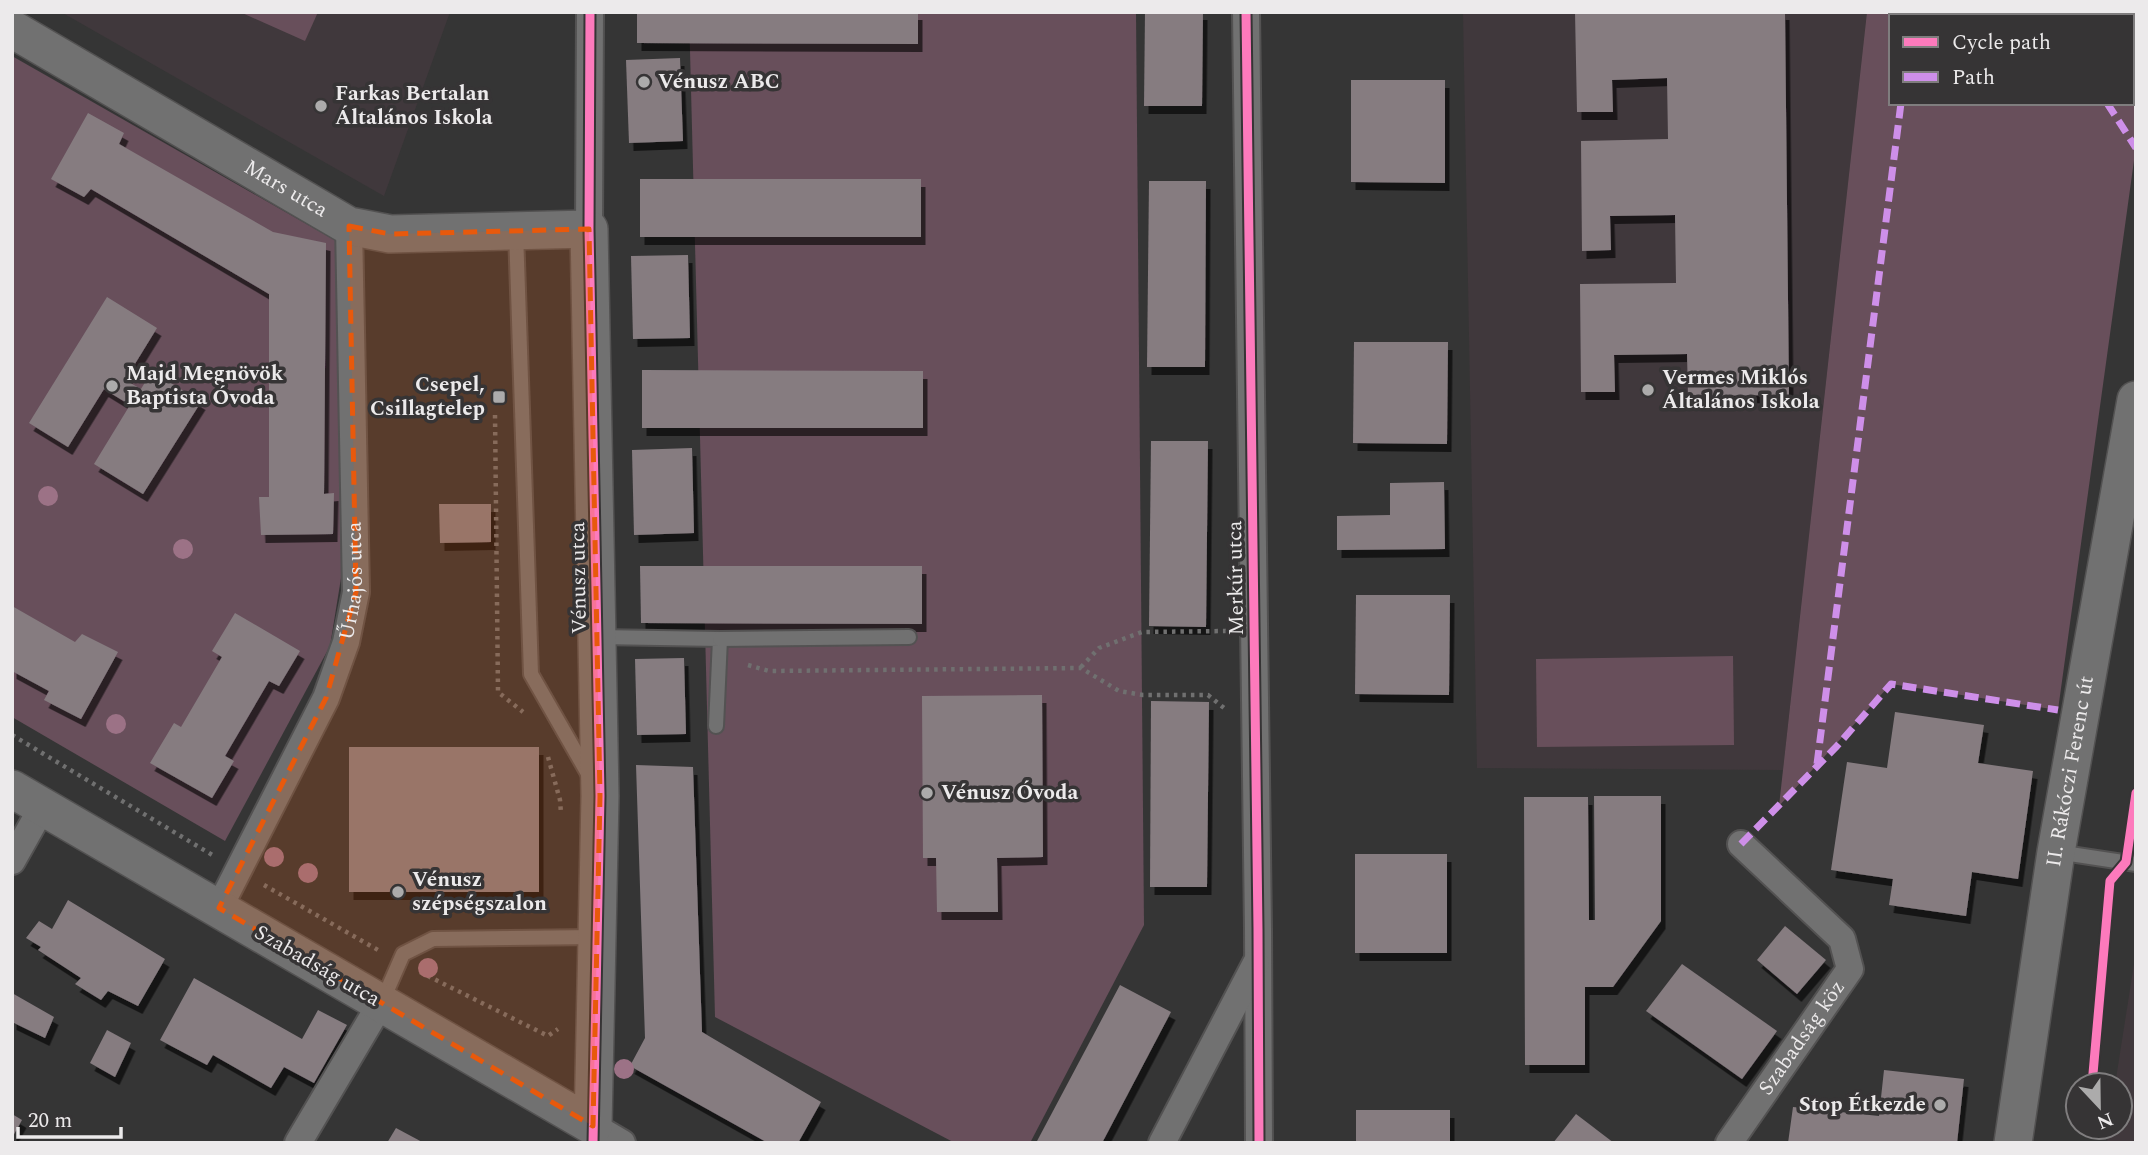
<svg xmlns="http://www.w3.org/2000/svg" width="2148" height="1155" viewBox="0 0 2148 1155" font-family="Spectral,serif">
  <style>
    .built { fill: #40383c }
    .green { fill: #684f5b; fill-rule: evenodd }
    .building { fill: #867c80; filter: url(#shadow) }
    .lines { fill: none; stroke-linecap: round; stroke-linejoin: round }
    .lane-casing { stroke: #535252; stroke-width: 18 }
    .street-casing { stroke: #535252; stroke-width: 30 }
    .secondary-casing { stroke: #535252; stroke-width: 40 }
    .path { stroke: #707070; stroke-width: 4.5; stroke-dasharray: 3.5 5; stroke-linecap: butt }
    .lane { stroke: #717171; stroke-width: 14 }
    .street { stroke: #717171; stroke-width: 26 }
    .secondary { stroke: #717171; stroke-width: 37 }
    .quiet { stroke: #ce8fe9; stroke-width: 7; stroke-dasharray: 14 7; stroke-linecap: butt }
    .cycleway-casing { stroke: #363435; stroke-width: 13 }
    .cycleway { stroke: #fd7abc; stroke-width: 9 }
    .tree { fill: #9c7286 }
    .marked { fill: #e8590c; fill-opacity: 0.2; stroke: #e8590c; stroke-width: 5; stroke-dasharray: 14 9; stroke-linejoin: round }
    .poi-dot { fill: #acabab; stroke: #363435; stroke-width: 2.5 }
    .labels { text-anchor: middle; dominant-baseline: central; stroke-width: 7; stroke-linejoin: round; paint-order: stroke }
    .poi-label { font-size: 21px; font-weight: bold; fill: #eceaeb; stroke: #363435; text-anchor: start }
    .street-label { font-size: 21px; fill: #eceaeb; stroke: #363435 }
  </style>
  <defs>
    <filter id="shadow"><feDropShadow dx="4.5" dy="8" stdDeviation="0" flood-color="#0009"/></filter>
  </defs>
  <rect width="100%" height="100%" fill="#353535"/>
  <g class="built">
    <path d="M61 12H450L384 196Z"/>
    <path d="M1463 12H1867L1783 770 1477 768Z"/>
    <path d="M2136 951V1143H2107L2109 1127H2120V1085H2115Z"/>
  </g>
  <g class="green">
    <path d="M240 12H318L305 41Z"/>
    <path d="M689 12H1136L1144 925 1030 1143H955L715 1017Z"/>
    <path d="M1867 12H2136V146L2058 710 1891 684 1779 806ZM1891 16H2132V103H1891Z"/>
    <path d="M12 56 338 242 342 572 330 646 225 841 12 717Z"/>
    <path d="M1733 656 1734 745 1537 747 1536 659Z"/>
  </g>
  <g class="building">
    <path d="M637 12H918V44L637 43Z"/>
    <path d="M1145 12H1203L1202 106H1144Z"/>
    <path d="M1575 12H1785L1789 395 1688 396 1687 354 1614 355 1615 392H1581L1580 284 1676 283 1675 215 1610 216 1611 250 1582 251 1581 141 1668 139 1667 78 1612 80 1613 112H1577Z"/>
    <path d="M680 58 683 141 629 143 626 60Z"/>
    <path d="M1351 80H1445V183L1351 182Z"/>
    <path d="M88 113 124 133 119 144 273 232 326 243 324 494 334 493 333 534 261 535 259 497H269V294L91 189 84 197 51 179Z"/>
    <rect x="640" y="179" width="281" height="58"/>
    <path d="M1149 181H1206L1205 367H1147Z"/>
    <path d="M688 255 690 338 633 339 631 256Z"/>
    <path d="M107 297 157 328 125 380 141 389 152 371 201 402 143 494 94 464 130 405 104 389 68 447 29 423Z"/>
    <path d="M1354 342H1448L1447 444 1353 443Z"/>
    <path d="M642 370 923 371V428H642Z"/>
    <path d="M1151 441H1208L1206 627 1149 626Z"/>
    <path d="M692 448 694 533 634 535 632 450Z"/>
    <path d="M1444 482 1445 549 1337 550V516L1390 515V483Z"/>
    <path d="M439 504H491V542L440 543Z"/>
    <path d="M640 566H922V624L641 623Z"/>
    <path d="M1356 595H1450L1449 695 1355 694Z"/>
    <path d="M12 606 75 642 82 634 118 652 81 719 44 700 49 691 12 671Z"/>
    <path d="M235 613 300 651 279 686 269 681 225 756 234 761 212 798 150 763 174 723 181 727 222 657 212 651Z"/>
    <path d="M684 658 686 734 637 735 635 659Z"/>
    <path d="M1042 695 1043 857 997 858 998 912H937L936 858H923L922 696Z"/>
    <path d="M1151 701 1209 702 1207 887H1150Z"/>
    <path d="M1895 712 1984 725 1978 763 2033 771 2018 879 1972 872 1966 916 1889 905 1893 879 1831 870 1847 762 1887 768Z"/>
    <rect x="349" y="747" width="190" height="145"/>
    <path d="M636 765 693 767 702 1032 821 1102 798 1143H768L630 1066 645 1038Z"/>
    <path d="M1594 796H1661V921L1613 987H1585V1065H1525L1524 797H1588L1589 920H1595Z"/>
    <rect x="1355" y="854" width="92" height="99"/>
    <path d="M68 900 165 959 138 1006 108 991 101 1000 75 984 81 978 38 950 41 947 26 938 39 921 52 929Z"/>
    <path d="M1785 926 1826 960 1797 994 1757 960Z"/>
    <path d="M1682 964 1777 1031 1742 1079 1646 1011Z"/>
    <path d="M194 978 302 1039 318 1010 347 1025 314 1083 284 1067 271 1088 213 1055 207 1065 160 1040Z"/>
    <path d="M1120 985 1171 1012 1102 1143H1036Z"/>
    <path d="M12 993 54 1017 45 1038 12 1022Z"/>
    <path d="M107 1030 131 1043 115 1077 90 1063Z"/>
    <path d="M1884 1070 1964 1079 1957 1143H1788L1793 1107 1879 1116Z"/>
    <rect x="1356" y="1110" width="94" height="33"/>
    <path d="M12 1114 22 1120 12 1138Z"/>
    <path d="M1576 1114 1614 1143H1553Z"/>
    <path d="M396 1128 424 1143H387Z"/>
  </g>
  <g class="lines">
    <g class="lane-casing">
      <g id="lane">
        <path d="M516 232 531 674 590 777"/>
        <path d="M598 637 720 639 716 726"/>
        <path d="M720 639 909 637"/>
        <path d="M2057 852 2136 864"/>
        <path d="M382 1002 403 954 433 939 597 937"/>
      </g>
    </g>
    <g class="street-casing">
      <g id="street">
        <path d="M1246 12 1258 929 1259 1143"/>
        <path d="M589 229 590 12"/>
        <path d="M12 861 43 806"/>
        <path id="s1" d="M219 908 326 698 346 642 356 592 349 226"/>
        <path d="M593 1126 622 1143"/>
        <path d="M298 1143 381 1003"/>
        <path d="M1162 1143 1256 963"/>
        <path id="s2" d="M1729 1143 1850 969 1842 939 1741 844"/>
      </g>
    </g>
    <g class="secondary-casing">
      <g id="secondary">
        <path id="s3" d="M12 29 349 226 390 234 589 229 600 796 593 1126 12 789"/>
        <path id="s4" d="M2013 1143 2056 852 2136 400"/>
      </g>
    </g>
    <g class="path">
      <path d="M495 415 498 692 523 712"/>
      <path d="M748 665 769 671 1081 668 1119 691 1143 695H1208L1224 708"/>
      <path d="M1081 667 1099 648 1142 632 1226 631"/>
      <path d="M12 735 214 856"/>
      <path d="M548 757 560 800 561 813"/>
      <path d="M264 885 378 950"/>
      <path d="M420 972 548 1036 558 1029"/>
    </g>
    <use href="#lane" class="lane"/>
    <use href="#street" class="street"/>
    <use href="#secondary" class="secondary"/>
    <g class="quiet">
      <path d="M2048 12 2050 16"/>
      <path d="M1912 16 1913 12"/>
      <path d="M2107 103 2136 148"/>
      <path d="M1817 764 1901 103"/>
      <path d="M1741 844 1837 746 1891 684 2058 710"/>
    </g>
    <g class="cycleway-casing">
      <g id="cycleway">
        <path d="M590 12 589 229 600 796 593 1143"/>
        <path d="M1246 12 1258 929 1259 1143"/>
        <path d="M2092 1085 2110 881 2126 862 2136 793"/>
      </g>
    </g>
    <use href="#cycleway" class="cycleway"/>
  </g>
  <g class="tree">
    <circle cx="48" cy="496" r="10"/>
    <circle cx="183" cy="549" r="10"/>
    <circle cx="116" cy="724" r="10"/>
    <circle cx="274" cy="857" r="10"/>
    <circle cx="308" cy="873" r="10"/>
    <circle cx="428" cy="968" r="10"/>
    <circle cx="624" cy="1069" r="10"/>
  </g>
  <path class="marked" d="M349 226 390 234 589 229 600 796 593 1126 219 908 326 698 356 592Z"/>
  <g class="poi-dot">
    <circle cx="644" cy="82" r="7"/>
    <circle cx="321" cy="106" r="7"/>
    <circle cx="112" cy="386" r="7"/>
    <circle cx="1648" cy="390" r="7"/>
    <rect x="492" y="390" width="14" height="14" rx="3.5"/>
    <circle cx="927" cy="793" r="7"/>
    <circle cx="398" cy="892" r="7"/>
    <circle cx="1940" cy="1105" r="7"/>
  </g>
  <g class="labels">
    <g class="poi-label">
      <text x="658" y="82">Vénusz ABC</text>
      <text x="335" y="94">Farkas Bertalan<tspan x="335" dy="24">Általános Iskola</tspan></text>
      <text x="126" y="374">Majd Megnövök<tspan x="126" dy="24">Baptista Óvoda</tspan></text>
      <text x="1662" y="378">Vermes Miklós<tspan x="1662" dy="24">Általános Iskola</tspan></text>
      <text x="485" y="385" text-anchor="end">Csepel,<tspan x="485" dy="24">Csillagtelep</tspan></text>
      <text x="941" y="793">Vénusz Óvoda</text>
      <text x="412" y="880">Vénusz<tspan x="412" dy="24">szépségszalon</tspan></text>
      <text x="1926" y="1105" text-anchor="end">Stop Étkezde</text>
    </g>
    <g class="street-label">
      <text stroke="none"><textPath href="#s3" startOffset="317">Mars utca</textPath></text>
      <text transform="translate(579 578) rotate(-91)">Vénusz utca</text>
      <text transform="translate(1236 578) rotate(-91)">Merkúr utca</text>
      <text stroke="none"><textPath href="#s1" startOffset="357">Űrhajós utca</textPath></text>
      <text stroke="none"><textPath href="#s4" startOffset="376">II. Rákóczi Ferenc út</textPath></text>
      <text transform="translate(317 966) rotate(30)">Szabadság utca</text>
      <text stroke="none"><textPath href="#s2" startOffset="128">Szabadság köz</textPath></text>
    </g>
  </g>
  <rect width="2148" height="1155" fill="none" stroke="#eceaeb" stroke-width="28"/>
  <rect x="1889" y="14" width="245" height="91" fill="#363435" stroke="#7f7d7e" stroke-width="2"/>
  <rect x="1903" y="37" width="35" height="10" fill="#fd7abc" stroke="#7f7d7e" stroke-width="2"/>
  <text x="1952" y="49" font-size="21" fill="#eceaeb">Cycle path</text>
  <rect x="1903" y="72" width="35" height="10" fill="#ce8fe9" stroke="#7f7d7e" stroke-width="2"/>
  <text x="1952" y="84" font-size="21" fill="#eceaeb">Path</text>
  <g transform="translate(2099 1106) rotate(158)"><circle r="33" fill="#363435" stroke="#7f7d7e" stroke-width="2"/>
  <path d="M0-5L12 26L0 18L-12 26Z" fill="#acabab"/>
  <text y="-10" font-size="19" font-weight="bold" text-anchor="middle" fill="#eceaeb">N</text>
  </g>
  <path d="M18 1127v10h103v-10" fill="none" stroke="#eceaeb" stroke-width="3.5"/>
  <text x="28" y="1127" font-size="21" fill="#eceaeb" stroke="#363435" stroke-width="5" paint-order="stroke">20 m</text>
</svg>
